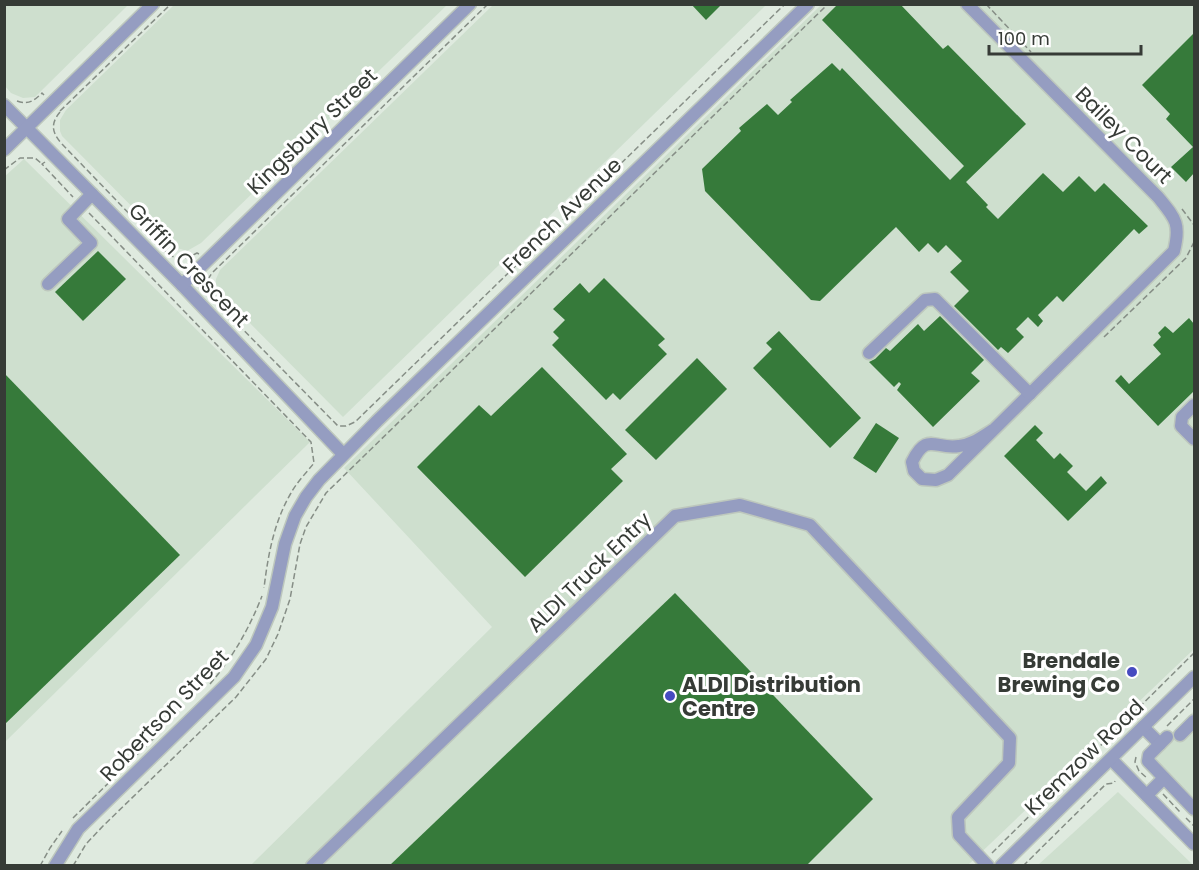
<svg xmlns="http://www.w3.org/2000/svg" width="1199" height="870" viewBox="0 0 1199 870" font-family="Poppins,sans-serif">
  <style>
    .built { fill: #cedfce }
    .building { fill: #367a3a }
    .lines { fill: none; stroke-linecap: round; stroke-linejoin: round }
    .minor-casing { stroke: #bdc7bd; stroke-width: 15 }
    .path { stroke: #868e86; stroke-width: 1.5; stroke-dasharray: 6 3; stroke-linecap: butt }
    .minor { stroke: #959dc1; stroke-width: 12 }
    .poi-dot { fill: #464bc0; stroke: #fff; stroke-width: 2 }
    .labels { text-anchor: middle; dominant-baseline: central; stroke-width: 6; stroke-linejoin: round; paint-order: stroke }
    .street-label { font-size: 21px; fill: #363b36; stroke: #fff }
    .poi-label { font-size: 21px; font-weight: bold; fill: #363b36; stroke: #fff; text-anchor: end }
  </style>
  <rect width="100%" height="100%" fill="#dfeadf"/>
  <g class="built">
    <path d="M5 4H128V5L35 97 23 98 11 93 5 86Z"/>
    <path d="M175 4H447V5L201 243 187 251 171 246 62 136 60 131V120L66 110Z"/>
    <path d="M493 5H766L343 417 216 289V279L220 270Z"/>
    <path d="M821 5H1194V649L968 865 250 866 492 627 344 468Z"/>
    <path d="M24 159 310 442 5 742 4 177Z"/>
    <path d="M1194 711V819L1147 770V757Z"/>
    <path d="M1118 792 1193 865H1038Z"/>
  </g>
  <g class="building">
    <path d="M691 4H722L706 20Z"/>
    <path d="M838 4H900L943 49 948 45 1026 124 966 182 988 205 986 207 998 219 1043 173 1063 192 1079 176 1095 192 1104 183 1148 226 1139 234 1134 229 1063 302 1057 296 1038 315 1043 321 1038 327 1028 317 1016 329 1024 337 1008 353 1001 347 998 350 954 306 969 291 950 272 962 261 946 245 938 253 928 243 919 252 896 227 820 301 811 300 705 191 702 169 741 131 739 128 767 104 778 115 792 102 790 100 832 63 840 71 842 68 950 180 964 166 822 20Z"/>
    <path d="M1194 33V173L1186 182 1171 167 1193 147 1166 119 1170 114 1142 85Z"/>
    <path d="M98 251 126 279 83 321 55 292Z"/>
    <path d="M604 278 665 339 658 345 667 354 620 400 613 393 606 400 552 345 559 338 553 332 565 320 553 309 580 283 589 293Z"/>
    <path d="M940 316 984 360 971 373 980 381 933 427 897 390 901 384 899 382 894 387 869 362 875 359 886 348 890 351 918 324 924 331Z"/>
    <path d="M1189 318 1194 324V391L1158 426 1115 381 1121 375 1129 384 1161 354 1153 345 1161 337 1158 333 1165 326 1173 333Z"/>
    <path d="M779 331 861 418 830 448 753 368 772 349 766 343Z"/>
    <path d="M697 358 727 389 656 460 625 430Z"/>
    <path d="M542 367 627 454 611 469 623 481 525 577 417 467 479 405 491 416Z"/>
    <path d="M4 373 180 555 4 725Z"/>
    <path d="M876 423 899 438 876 473 853 458Z"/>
    <path d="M1035 425 1043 433 1036 440 1054 459 1060 453 1073 466 1067 472 1086 491 1101 476 1107 483 1068 521 1004 456Z"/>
    <path d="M675 593 873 799 806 866H389Z"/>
  </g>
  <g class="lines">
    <g class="minor-casing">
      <g id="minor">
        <path d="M967 4 1158 197C1175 218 1181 223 1174 251L948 475 936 480 922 479 914 471 912 462C927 431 935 450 959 446 972 445 983 436 993 430"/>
        <path d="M4 105 182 285 343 454"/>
        <path d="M4 150 153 4"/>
        <path d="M48 284 91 243 68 219 92 194"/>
        <path d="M182 285 470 4"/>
        <path d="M869 353 925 300 935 299 1030 394"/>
        <path d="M1194 405 1182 417 1181 426 1194 439"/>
        <path d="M1143 727 1160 744"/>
        <path d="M1180 735 1194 721"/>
        <path d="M1167 737 1149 755 1148 761 1194 809"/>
        <path d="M1111 759 1194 844"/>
        <path d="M1147 795 1164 778"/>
        <path d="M55 866 78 829 234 677 256 645 272 607 285 544 295 516 306 497 319 480 377 421 808 4"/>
        <path d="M312 866 675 516 740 505 810 525 1010 738 1009 763 958 817 959 835 988 866"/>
        <path d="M1001 866 1194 677"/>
      </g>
    </g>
    <g class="path">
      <path d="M488 4 212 273 208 279 211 297 338 426H346L355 422 785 4"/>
      <path d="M986 4 1031 52"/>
      <path d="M17 101C28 105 34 101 42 93L44 95"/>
      <path d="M60 111 171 4"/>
      <path d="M60 112C50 124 52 133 62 144L168 254C180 261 186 259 197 253L199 254"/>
      <path d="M45 162 42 164 73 197"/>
      <path d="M4 170 20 158H35L42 164"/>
      <path d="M1182 209 1194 225"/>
      <path d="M89 213 311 442 314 463C307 472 297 482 291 493 274 522 268 555 264 588"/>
      <path d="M1104 337 1186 258 1194 242"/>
      <path d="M210 684C233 657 249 629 262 596"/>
      <path d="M1167 726 1194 699"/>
      <path d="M1136 757 1135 762 1139 771 1147 778"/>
      <path d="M1163 794 1180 812"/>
      <path d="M73 818 155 737"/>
      <path d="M1186 818 1194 826"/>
      <path d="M992 853 1194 653"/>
      <path d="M40 866 50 848 62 831"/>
      <path d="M73 866 86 844 103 826 236 697 266 659 278 634 290 599 300 544 306 527 326 493 828 4"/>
      <path d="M1023 866 1106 784 1114 783 1115 781"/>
    </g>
    <use href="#minor" class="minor"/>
  </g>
  <g class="poi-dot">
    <circle cx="1132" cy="672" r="6"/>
    <circle cx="670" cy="696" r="6"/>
  </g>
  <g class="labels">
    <g class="street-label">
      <text transform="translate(312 131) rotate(-44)">Kingsbury Street</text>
      <text transform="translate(1124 135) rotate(45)">Bailey Court</text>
      <text transform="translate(562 215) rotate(-44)">French Avenue</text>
      <text transform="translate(189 265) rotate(46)">Griffin Crescent</text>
      <text transform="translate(589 572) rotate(-44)">ALDI Truck Entry</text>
      <text transform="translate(164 715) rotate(-46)">Robertson Street</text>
      <text transform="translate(1084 757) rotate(-44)">Kremzow Road</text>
    </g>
    <g class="poi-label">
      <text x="1120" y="660">Brendale<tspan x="1120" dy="24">Brewing Co</tspan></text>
      <text x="682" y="684" text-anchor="start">ALDI Distribution<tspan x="682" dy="24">Centre</tspan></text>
    </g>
  </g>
  <rect width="1199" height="870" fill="none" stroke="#363b36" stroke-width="12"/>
  <path d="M989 45v9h152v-9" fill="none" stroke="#363b36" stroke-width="3"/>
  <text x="998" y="45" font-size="18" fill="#363b36" stroke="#ffffff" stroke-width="4.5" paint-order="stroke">100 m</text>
</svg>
